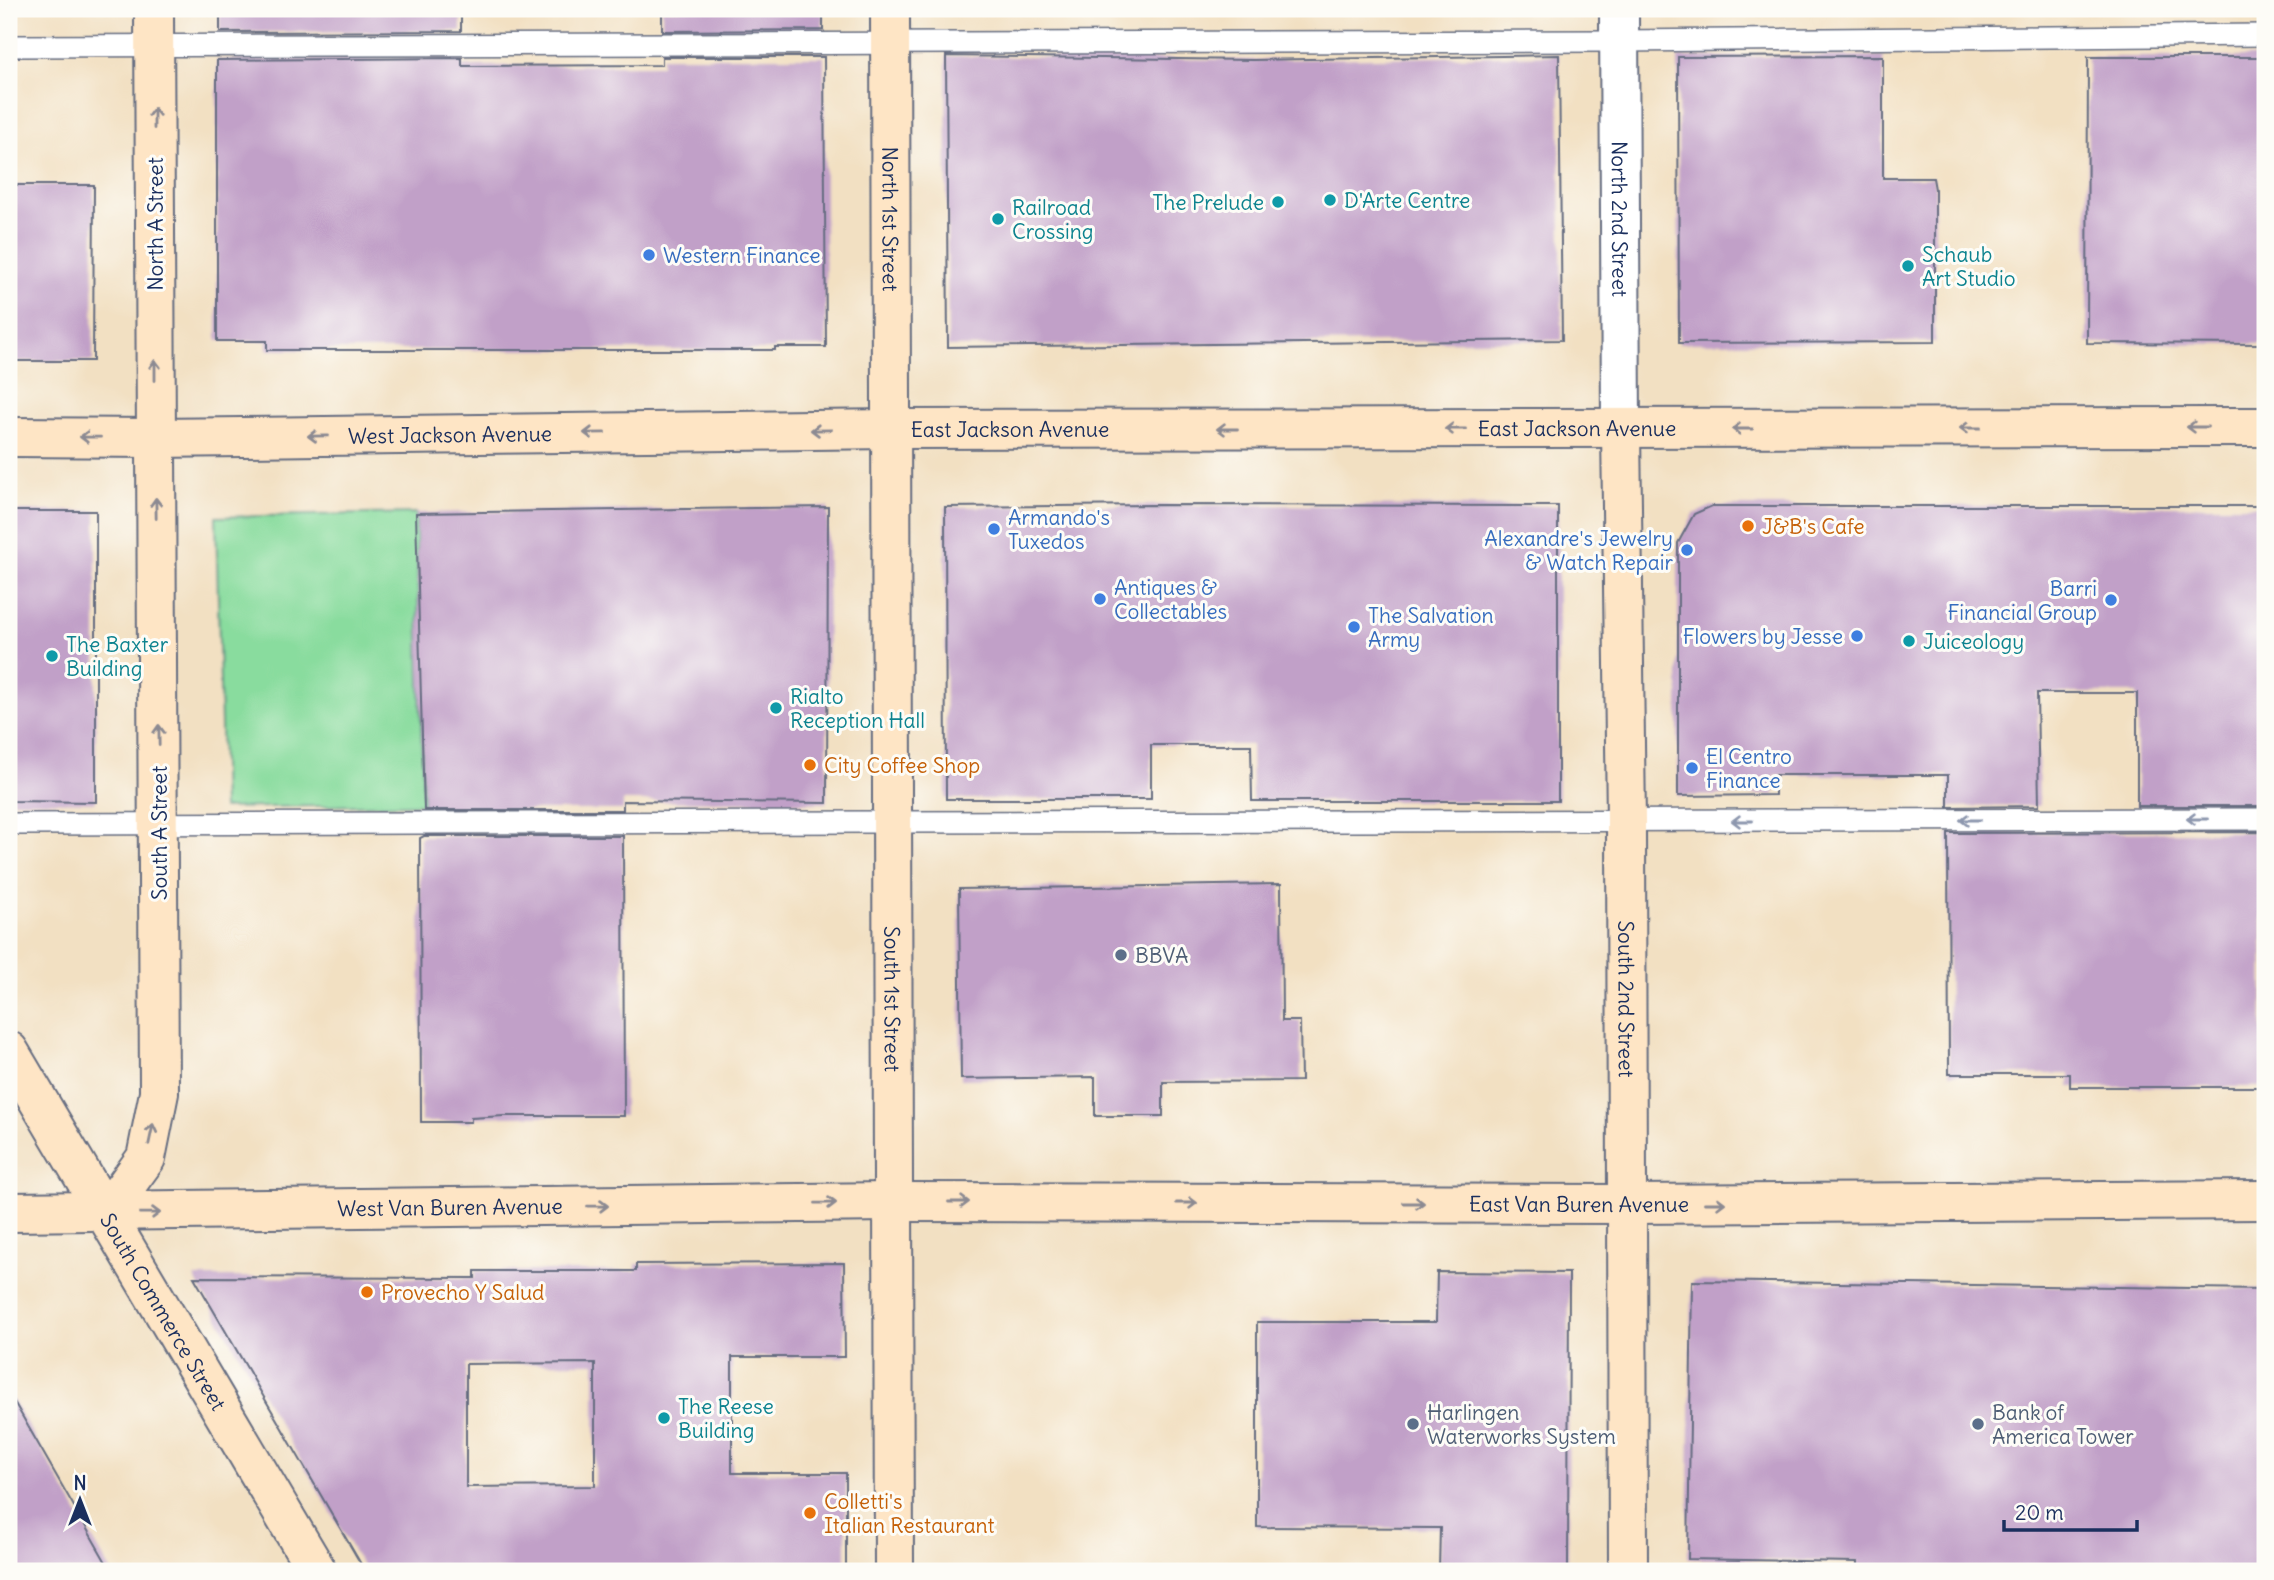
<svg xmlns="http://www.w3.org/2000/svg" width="2274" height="1580" viewBox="0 0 2274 1580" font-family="Delius,sans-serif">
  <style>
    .green { fill: #89dc9e; stroke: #52867e; stroke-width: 2 }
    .building { fill: #c1a0c8; fill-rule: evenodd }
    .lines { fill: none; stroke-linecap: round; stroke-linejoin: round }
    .lane-casing { stroke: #666d81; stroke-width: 24 }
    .street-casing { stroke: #666d81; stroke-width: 42 }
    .secondary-casing { stroke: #666d81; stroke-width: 42 }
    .lane { stroke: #fff; stroke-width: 21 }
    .street { stroke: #fff; stroke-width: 38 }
    .secondary { stroke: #fee5c5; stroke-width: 38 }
    .oneway { stroke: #8c8a92 }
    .oneway2 { stroke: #8d97ae }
    .culture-dot { fill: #0f9aa8; stroke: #fdfcf7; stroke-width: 2.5 }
    .shop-dot { fill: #3f7fe0; stroke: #fdfcf7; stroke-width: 2.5 }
    .food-dot { fill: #e8710a; stroke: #fdfcf7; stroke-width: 2.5 }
    .service-dot { fill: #5c6f8a; stroke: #fdfcf7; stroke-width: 2.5 }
    .labels { text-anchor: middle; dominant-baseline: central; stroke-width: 6; stroke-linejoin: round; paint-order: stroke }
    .culture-label { font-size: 21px; fill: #0d838f; stroke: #fdfcf7; text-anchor: start }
    .street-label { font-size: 21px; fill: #1b2f5e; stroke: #fdfcf7 }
    .shop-label { font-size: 21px; fill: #366cbe; stroke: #fdfcf7; text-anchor: start }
    .food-label { font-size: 21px; fill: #c56008; stroke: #fdfcf7; text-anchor: start }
    .service-label { font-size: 21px; fill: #4e5e75; stroke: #fdfcf7; text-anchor: start }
  </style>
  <rect width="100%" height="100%" fill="#fdfcf7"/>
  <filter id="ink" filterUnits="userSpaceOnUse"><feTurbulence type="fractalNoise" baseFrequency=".0143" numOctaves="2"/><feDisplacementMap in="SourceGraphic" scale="14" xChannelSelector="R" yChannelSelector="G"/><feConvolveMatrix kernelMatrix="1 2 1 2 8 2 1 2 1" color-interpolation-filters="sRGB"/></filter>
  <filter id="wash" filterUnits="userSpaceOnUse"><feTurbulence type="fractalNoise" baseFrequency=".00686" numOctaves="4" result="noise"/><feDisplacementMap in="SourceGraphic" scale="28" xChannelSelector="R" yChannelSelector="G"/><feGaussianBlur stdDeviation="1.57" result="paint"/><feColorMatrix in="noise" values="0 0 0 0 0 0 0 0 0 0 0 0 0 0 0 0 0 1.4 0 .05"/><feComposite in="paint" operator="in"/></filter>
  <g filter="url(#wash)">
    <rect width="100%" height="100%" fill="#f2e0c2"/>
    <path class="green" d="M416 513 423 804 223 808 216 517Z"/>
    <g id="blocks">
      <g class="building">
        <path d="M220 9H461V31L220 32Z"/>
        <path d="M662 9H823V30L662 31Z"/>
        <path d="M1559 55 1562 340 948 347 946 56 1253 60Z"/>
        <path d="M1883 56V178H1933L1935 189V342L1679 343 1678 57Z"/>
        <path d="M662 57H824L826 347H775V350H267V341H217V60L462 58V66L662 65Z"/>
        <path d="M2088 57H2265V344L2087 343Z"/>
        <path d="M9 185H94L93 361H9Z"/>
        <path d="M1151 505 1558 506V801H1252L1251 745H1151V799H946L945 507Z"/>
        <path d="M1712 506H2265V790H2262V806H2137V693H2037L2039 806 1948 807V775H1775V795L1678 796V543L1694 514Z"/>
        <path d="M828 507 827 803 623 801V810H424L416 513Z"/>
        <path d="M9 511H96V802L9 801Z"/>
        <path d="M2262 832 2263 1087H2070V1074H1949L1948 833Z"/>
        <path d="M424 836H623L624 1116H504L471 1118V1122H421L420 838Z"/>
        <path d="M1281 884 1282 1021H1300L1301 1081 1163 1082V1116H1095V1077L961 1079 959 889Z"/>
        <path d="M844 1263 845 1357H732V1473H846V1569L365 1571 194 1277 475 1278V1271H636V1264ZM595 1363V1486L466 1487V1364Z"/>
        <path d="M1437 1272 1569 1273 1568 1569H1439L1440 1528 1257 1527V1322H1436Z"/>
        <path d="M1692 1281 2265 1289V1571H1857V1562L1688 1559Z"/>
        <path d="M9 1393 111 1571H9Z"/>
      </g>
    </g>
  </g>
  <g filter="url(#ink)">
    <use href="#blocks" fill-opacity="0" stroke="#666d81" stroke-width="2"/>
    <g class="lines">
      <g class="lane-casing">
        <g id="lane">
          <path d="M9 46 1619 41 2265 35"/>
          <path d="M9 824 2265 819"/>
        </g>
      </g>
      <g class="street-casing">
        <g id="street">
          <path id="s1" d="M1619 9 1621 429"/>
        </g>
      </g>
      <g class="secondary-casing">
        <g id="secondary">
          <path id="s2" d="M890 9 894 1571"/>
          <path id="s3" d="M1621 429 1626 821 1628 1571"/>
          <path id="s4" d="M9 437 155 438 890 429 2265 427"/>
          <path id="s5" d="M9 1051 317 1571"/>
          <path id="s6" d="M9 1212 891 1202 1628 1204 2265 1200"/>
          <path d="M106 1213 146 1158 159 1093 154 9"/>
        </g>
      </g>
      <use href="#lane" class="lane"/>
      <use href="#street" class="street"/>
      <use href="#secondary" class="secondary"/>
    </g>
    <defs><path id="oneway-shaft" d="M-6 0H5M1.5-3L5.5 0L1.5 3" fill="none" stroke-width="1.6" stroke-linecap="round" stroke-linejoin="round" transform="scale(1.75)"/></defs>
    <g class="oneway">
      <use href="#oneway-shaft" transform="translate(154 118) rotate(-90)"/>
      <use href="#oneway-shaft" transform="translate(155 370) rotate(-90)"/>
      <use href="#oneway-shaft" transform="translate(2197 427) rotate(180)"/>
      <use href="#oneway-shaft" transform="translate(1970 428) rotate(180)"/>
      <use href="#oneway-shaft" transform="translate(1227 429) rotate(-180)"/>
      <use href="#oneway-shaft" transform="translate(1455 429) rotate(-180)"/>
      <use href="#oneway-shaft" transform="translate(1742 429) rotate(180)"/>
      <use href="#oneway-shaft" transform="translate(821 430) rotate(179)"/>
      <use href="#oneway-shaft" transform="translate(594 433) rotate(179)"/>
      <use href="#oneway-shaft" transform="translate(318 436) rotate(179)"/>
      <use href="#oneway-shaft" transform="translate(90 437) rotate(-179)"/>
      <use href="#oneway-shaft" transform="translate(156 508) rotate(-91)"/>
      <use href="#oneway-shaft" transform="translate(159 735) rotate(-91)"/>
      <use href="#oneway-shaft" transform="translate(151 1134) rotate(-78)"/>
      <use href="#oneway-shaft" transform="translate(959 1202)"/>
      <use href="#oneway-shaft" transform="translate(826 1203) rotate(-1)"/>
      <use href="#oneway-shaft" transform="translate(1187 1203)"/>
      <use href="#oneway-shaft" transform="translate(1414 1203)"/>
      <use href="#oneway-shaft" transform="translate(1715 1203)"/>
      <use href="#oneway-shaft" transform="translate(598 1206) rotate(-1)"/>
      <use href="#oneway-shaft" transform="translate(150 1213) rotate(-1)"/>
    </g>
    <g class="oneway2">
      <use href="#oneway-shaft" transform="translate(2197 819) rotate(180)"/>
      <use href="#oneway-shaft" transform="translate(1970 820) rotate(180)"/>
      <use href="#oneway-shaft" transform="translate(1742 821) rotate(180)"/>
    </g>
  </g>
  <g class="culture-dot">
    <circle cx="1330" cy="200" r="7"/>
    <circle cx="1278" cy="202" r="7"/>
    <circle cx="998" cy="219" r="7"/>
    <circle cx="1908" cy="266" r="7"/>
    <circle cx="1909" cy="641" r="7"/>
    <circle cx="52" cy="656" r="7"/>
    <circle cx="776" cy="708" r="7"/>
    <circle cx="664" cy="1418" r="7"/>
  </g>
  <g class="shop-dot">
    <circle cx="649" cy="255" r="7"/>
    <circle cx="994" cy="529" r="7"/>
    <circle cx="1687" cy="550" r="7"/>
    <circle cx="1100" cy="599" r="7"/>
    <circle cx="2111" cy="600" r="7"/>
    <circle cx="1354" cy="627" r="7"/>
    <circle cx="1857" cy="636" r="7"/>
    <circle cx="1692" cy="768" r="7"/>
  </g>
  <g class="food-dot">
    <circle cx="1748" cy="526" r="7"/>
    <circle cx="810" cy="765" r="7"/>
    <circle cx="367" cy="1292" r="7"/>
    <circle cx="810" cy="1513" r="7"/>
  </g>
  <g class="service-dot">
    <circle cx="1121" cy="955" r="7"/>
    <circle cx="1413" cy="1424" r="7"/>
    <circle cx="1978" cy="1424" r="7"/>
  </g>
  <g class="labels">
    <g class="culture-label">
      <text x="1344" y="200">D'Arte Centre</text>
      <text x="1264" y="202" text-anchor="end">The Prelude</text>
      <text x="1012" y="207">Railroad<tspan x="1012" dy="24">Crossing</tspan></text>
      <text x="1922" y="254">Schaub<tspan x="1922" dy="24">Art Studio</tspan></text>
      <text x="1923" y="641">Juiceology</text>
      <text x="66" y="644">The Baxter<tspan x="66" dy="24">Building</tspan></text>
      <text x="790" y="696">Rialto<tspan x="790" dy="24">Reception Hall</tspan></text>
      <text x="678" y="1406">The Reese<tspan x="678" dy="24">Building</tspan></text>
    </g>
    <g class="street-label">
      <text stroke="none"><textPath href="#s2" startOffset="210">North 1st Street</textPath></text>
      <text stroke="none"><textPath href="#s1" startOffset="210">North 2nd Street</textPath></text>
      <text transform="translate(155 224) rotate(-90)">North A Street</text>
      <text stroke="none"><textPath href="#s4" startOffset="1001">East Jackson Avenue</textPath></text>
      <text stroke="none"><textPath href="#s4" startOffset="1568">East Jackson Avenue</textPath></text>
      <text stroke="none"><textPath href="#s4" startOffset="441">West Jackson Avenue</textPath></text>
      <text transform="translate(159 833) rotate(-90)">South A Street</text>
      <text stroke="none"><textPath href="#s2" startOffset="990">South 1st Street</textPath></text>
      <text stroke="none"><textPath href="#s3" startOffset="570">South 2nd Street</textPath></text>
      <text stroke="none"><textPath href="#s6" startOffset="1570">East Van Buren Avenue</textPath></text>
      <text stroke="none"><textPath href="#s6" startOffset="441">West Van Buren Avenue</textPath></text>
      <text stroke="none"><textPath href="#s5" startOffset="303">South Commerce Street</textPath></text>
    </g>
    <g class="shop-label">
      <text x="663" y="255">Western Finance</text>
      <text x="1008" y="517">Armando's<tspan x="1008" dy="24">Tuxedos</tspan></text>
      <text x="1673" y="538" text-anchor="end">Alexandre's Jewelry<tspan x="1673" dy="24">&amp; Watch Repair</tspan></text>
      <text x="1114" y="587">Antiques &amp;<tspan x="1114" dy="24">Collectables</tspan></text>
      <text x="2097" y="588" text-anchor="end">Barri<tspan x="2097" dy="24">Financial Group</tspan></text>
      <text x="1368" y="615">The Salvation<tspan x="1368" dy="24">Army</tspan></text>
      <text x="1843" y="636" text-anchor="end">Flowers by Jesse</text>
      <text x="1706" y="756">El Centro<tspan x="1706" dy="24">Finance</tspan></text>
    </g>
    <g class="food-label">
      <text x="1762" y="526">J&amp;B's Cafe</text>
      <text x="824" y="765">City Coffee Shop</text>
      <text x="381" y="1292">Provecho Y Salud</text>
      <text x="824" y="1501">Colletti's<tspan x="824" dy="24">Italian Restaurant</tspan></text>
    </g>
    <g class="service-label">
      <text x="1135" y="955">BBVA</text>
      <text x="1427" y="1412">Harlingen<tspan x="1427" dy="24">Waterworks System</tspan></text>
      <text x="1992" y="1412">Bank of<tspan x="1992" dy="24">America Tower</tspan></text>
    </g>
  </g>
  <rect width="2274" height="1580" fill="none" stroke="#fdfcf7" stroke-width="35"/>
  <g transform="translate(80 1500)" stroke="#fdfcf7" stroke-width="5" paint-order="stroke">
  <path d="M0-5L12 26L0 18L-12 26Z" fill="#1b2f5e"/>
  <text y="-10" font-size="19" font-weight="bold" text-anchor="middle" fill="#1b2f5e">N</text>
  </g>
  <path d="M2004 1520v10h133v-10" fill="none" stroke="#1b2f5e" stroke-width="3.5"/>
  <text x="2015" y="1520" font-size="21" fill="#1b2f5e" stroke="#fdfcf7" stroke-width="5" paint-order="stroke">20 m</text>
</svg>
